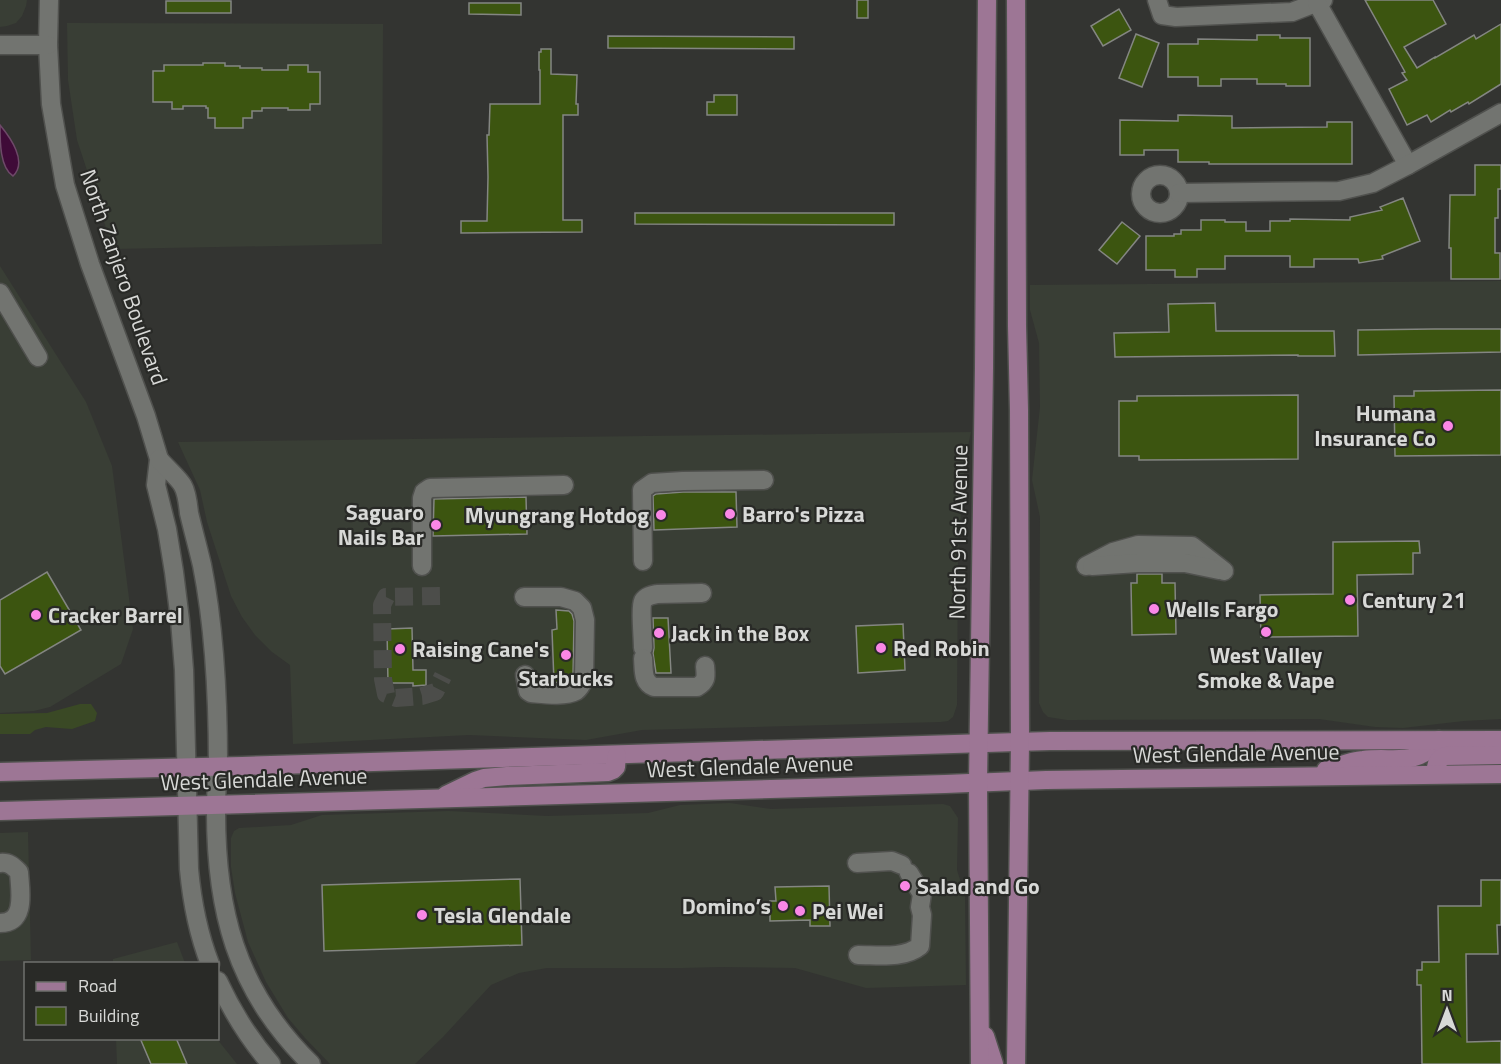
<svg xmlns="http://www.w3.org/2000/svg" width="1501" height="1064" viewBox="0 0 1501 1064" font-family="'Titillium Web',sans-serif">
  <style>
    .built { fill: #393e35 }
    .green { fill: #3a4925 }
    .water { fill: #3f0b38; stroke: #6d4968; stroke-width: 1.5 }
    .building { fill: #3c5510; stroke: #848682; stroke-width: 1.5 }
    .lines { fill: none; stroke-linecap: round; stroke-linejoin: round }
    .minor-tunnel { stroke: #4c4d4a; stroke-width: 18; stroke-dasharray: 18 9; stroke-linecap: butt }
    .minor-casing { stroke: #50514e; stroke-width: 21 }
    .major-casing { stroke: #50514e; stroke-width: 21 }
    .minor { stroke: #727470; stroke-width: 18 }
    .major { stroke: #9d7695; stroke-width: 18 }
    .poi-dot { fill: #fa87e6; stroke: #292a27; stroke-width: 2 }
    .labels { text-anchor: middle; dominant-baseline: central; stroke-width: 4.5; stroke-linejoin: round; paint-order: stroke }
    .street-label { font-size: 22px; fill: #d8d9d7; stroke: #292a27 }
    .poi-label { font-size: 22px; font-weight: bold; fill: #d8d9d7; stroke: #292a27; text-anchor: start }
  </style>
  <rect width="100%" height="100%" fill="#333431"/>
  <g class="built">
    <path d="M0 0H27L26 6 22 16 16 23 7 26 0 27Z"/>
    <path d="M67 23 383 24 382 244 113 249 77 140 68 80Z"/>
    <path d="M0 266 86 402 112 466 133 629 121 664 50 707 34 711 0 713Z"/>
    <path d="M1501 281V719L1464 721 1403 728 1375 727 1319 719 1067 720 1048 717 1043 712 1039 703 1040 517 1032 480 1040 407 1039 343 1030 310V285Z"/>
    <path d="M971 432 965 460 958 555 957 705 953 717 948 721 941 722 642 730 586 740 469 735 293 744 290 665 272 652 255 635 242 617 231 596 207 522 200 490 178 442Z"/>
    <path d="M730 803 771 809 943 804 950 806 958 818 957 870 965 896 966 985 866 988 795 968 721 967 682 968H547L519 973 491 985 443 1037 415 1064H330L305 1038 288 1018 266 982 248 942 235 893 231 867V838L234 831 239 828 291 825 322 815 449 811 547 816 648 813 680 805Z"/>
    <path d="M28 832 31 960 0 961V833Z"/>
    <path d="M177 942 185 963H113V959Z"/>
    <path d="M116 1039H217L237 1064H117Z"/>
  </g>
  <path class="green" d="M80 704H91L97 713 95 721 72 729 46 727 35 730 30 734H0V714L47 713Z"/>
  <path class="water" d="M0 125C10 137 28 162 13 176 0 168 0 142 0 125Z"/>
  <g class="building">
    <rect x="857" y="0" width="11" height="18"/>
    <path d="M1365 0H1433L1446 24 1404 47 1417 68 1435 57V58L1474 35 1476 39 1501 24V84L1469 104 1468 102 1451 112 1450 110 1431 122 1427 115 1407 125 1389 89 1407 80 1402 73 1405 72Z"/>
    <rect x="166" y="1" width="65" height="12"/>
    <path d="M469 3H521V15L469 14Z"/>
    <path d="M1119 9 1131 30 1103 46 1091 26Z"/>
    <path d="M1136 34 1159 43 1142 87 1119 78Z"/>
    <path d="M1257 35H1280V38H1310V86H1286V84H1257V79H1221V86H1198V77H1168V44H1198V39L1257 40Z"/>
    <path d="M608 36 794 37V49L608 48Z"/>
    <path d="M541 49H551V74L577 75 576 104H578V115H563V220H582V232L461 233V221H487L488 177 487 135H489L490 104H540V70H539V52H541Z"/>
    <path d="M203 63H225V66H240V68H262V70H288V65H308V72H320V104H310V110H288V108H262V111H252V118H243V128H215V118H208V108H206V106H183V109H172V102H153V71H164V65H203Z"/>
    <path d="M714 95H737V115H707V102H714Z"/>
    <path d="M1178 115 1232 116V128L1327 127V122H1352V164H1209V162H1178V150H1144V155H1120V120L1178 121Z"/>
    <path d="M1475 165H1501V189H1498V218H1495V253H1500V279H1451V248H1449L1450 195H1475Z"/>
    <path d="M1403 198 1420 241 1382 256 1383 259 1359 263 1358 259H1314V267H1290V256H1225V269H1197V277H1175V270H1146V236H1174V234H1181V230H1201V220H1225V222H1246V231H1270V221H1290V219L1350 220V217L1382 210 1380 207Z"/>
    <path d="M635 213H894V225L635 224Z"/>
    <path d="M1122 222 1140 236 1117 264 1099 250Z"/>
    <path d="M1215 303 1216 331H1334L1335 356H1298V355L1115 357 1114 333 1169 332 1168 304Z"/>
    <path d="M1434 329H1501V352L1358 355V330Z"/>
    <path d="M1501 390V455L1395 456 1394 396H1414V391Z"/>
    <path d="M1298 395V459L1139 460V456H1119V401H1137V396Z"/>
    <path d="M683 492H736L737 527 654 530 653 496 656 494Z"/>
    <path d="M526 497 527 534 433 536 434 499Z"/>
    <path d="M1419 541 1420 553H1413V574L1357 575 1358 636 1261 637 1260 595 1333 594V542Z"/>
    <path d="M47 572 81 630 5 674 0 666V600Z"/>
    <path d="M1137 574H1162V583H1175L1176 634 1132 635 1131 583H1137Z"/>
    <path d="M556 610 569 611 572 614 574 621 573 677 570 681 560 683 554 682 552 630 557 629Z"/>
    <path d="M653 618H668L671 673H656L653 653 654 648Z"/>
    <path d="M903 624 905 670 858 673 856 626Z"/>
    <path d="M412 628 413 670H426V685L413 686V683H388L387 629Z"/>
    <path d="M520 879 522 945 324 951 322 885Z"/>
    <path d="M1481 880H1501V925H1497L1498 954H1466L1467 1042 1501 1041V1064H1422L1421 985H1417V970H1422V962H1439L1438 906H1481Z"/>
    <path d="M829 886 830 926H810V920L770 921V901H776L775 887Z"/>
    <path d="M140 1038H176L187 1064H151Z"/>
  </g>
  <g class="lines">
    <path class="minor-tunnel" d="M440 596 386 597 382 605 383 679 386 694 396 698 422 696 435 692 443 676"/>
    <g class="minor-casing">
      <g id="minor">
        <path d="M49 0 48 45 51 104 65 185 90 264 146 416 159 459 156 485 167 529 174 572 180 620 184 670 189 869C192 902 198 933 210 964"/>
        <path d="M1157 0 1162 15 1176 17 1292 12 1323 0"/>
        <path d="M1317 3 1408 165"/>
        <path d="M0 45H48"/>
        <circle cx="1160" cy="194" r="19"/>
        <path d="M1179 193 1339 191 1373 183 1408 165 1501 113"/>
        <path d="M0 293 38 357"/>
        <path d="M159 459C165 467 179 478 183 486 187 493 188 504 189 513 193 530 198 548 202 565 215 630 218 698 218 764 218 777 216 791 216 805 215 908 235 990 311 1064"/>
        <path d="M643 561 642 490 652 483 683 481 764 480"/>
        <path d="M422 566V498L424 492 430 488 564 485"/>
        <path d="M1086 566 1113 552 1138 545 1192 546 1224 571"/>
        <path d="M1092 566 1138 563H1185L1219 570"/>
        <path d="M524 597H561L575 601 582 608 585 620 584 679C582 684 580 688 576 691 565 697 543 694 531 693L528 691 525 675"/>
        <path d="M643 648C643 639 640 607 643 601 646 596 652 595 657 594L702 593"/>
        <path d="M643 658C644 670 642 682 654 687H697C707 681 706 677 705 666"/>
        <path d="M0 863C9 862 13 866 19 872 20 890 27 923 0 923"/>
        <path d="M857 863 892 861 902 865"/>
        <path d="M858 955C878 955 904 959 920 946L922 915 920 907 922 894 909 873"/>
        <path d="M218 981C232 1011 249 1039 271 1064"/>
      </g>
    </g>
    <g class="major-casing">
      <g id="major">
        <path d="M1326 770C1337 767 1350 761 1363 760 1395 756 1415 768 1439 740"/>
        <path d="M0 772 242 766 1050 741 1501 740"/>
        <path d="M1435 774C1436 766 1436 760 1445 756L1501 755"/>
        <path d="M446 795 475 781 484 778 507 776 608 772 613 770 616 767 617 755"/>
        <path d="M0 811 945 784 1046 780 1501 774"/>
        <path d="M985 1036 994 1064"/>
        <path d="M980 1064 978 783 984 368 987 0"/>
        <path d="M1016 1064 1020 742 1019 410 1017 326 1016 0"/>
      </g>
    </g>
    <use href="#minor" class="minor"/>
    <use href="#major" class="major"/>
  </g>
  <g class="poi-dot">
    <circle cx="1448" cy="426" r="6"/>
    <circle cx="730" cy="514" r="6"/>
    <circle cx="661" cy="515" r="6"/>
    <circle cx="436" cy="525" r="6"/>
    <circle cx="1350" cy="600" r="6"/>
    <circle cx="1154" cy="609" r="6"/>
    <circle cx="36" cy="615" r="6"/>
    <circle cx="1266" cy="632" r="6"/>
    <circle cx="659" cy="633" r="6"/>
    <circle cx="881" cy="648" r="6"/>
    <circle cx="400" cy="649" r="6"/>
    <circle cx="566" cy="655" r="6"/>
    <circle cx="905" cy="886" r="6"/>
    <circle cx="783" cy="906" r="6"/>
    <circle cx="800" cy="911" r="6"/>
    <circle cx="422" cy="915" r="6"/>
  </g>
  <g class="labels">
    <g class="street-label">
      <text transform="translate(124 277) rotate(71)">North Zanjero Boulevard</text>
      <text transform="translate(958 532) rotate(-89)">North 91st Avenue</text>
      <text transform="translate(1236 753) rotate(-1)">West Glendale Avenue</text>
      <text transform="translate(750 766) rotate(-2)">West Glendale Avenue</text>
      <text transform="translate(264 779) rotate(-2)">West Glendale Avenue</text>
    </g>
    <g class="poi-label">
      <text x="1436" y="413" text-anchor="end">Humana<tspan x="1436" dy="25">Insurance Co</tspan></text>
      <text x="424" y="512" text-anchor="end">Saguaro<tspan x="424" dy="25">Nails Bar</tspan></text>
      <text x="742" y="514">Barro's Pizza</text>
      <text x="649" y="515" text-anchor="end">Myungrang Hotdog</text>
      <text x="1362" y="600">Century 21</text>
      <text x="1166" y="609">Wells Fargo</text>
      <text x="48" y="615">Cracker Barrel</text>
      <text x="671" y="633">Jack in the Box</text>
      <text x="893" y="648">Red Robin</text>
      <text x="412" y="649">Raising Cane's</text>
      <text x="1266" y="655" text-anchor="middle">West Valley<tspan x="1266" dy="25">Smoke &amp; Vape</tspan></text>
      <text x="566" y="678" text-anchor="middle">Starbucks</text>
      <text x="917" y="886">Salad and Go</text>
      <text x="771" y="906" text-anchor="end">Domino’s</text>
      <text x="812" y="911">Pei Wei</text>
      <text x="434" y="915">Tesla Glendale</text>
    </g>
  </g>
  <rect x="24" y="962" width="195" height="78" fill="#292a27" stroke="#6f706d" stroke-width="1.5"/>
  <rect x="36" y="982" width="30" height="9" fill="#9d7695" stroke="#6f706d" stroke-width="1.5"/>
  <text x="78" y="992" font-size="18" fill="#d8d9d7">Road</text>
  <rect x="36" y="1007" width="30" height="18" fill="#3c5510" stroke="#6f706d" stroke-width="1.5"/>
  <text x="78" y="1022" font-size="18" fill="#d8d9d7">Building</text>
  <g transform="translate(1447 1010)" stroke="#292a27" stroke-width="4.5" paint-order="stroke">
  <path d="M0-4.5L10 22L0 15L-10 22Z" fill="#d8d9d7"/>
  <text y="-9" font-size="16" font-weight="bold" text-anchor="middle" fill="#d8d9d7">N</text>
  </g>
</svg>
